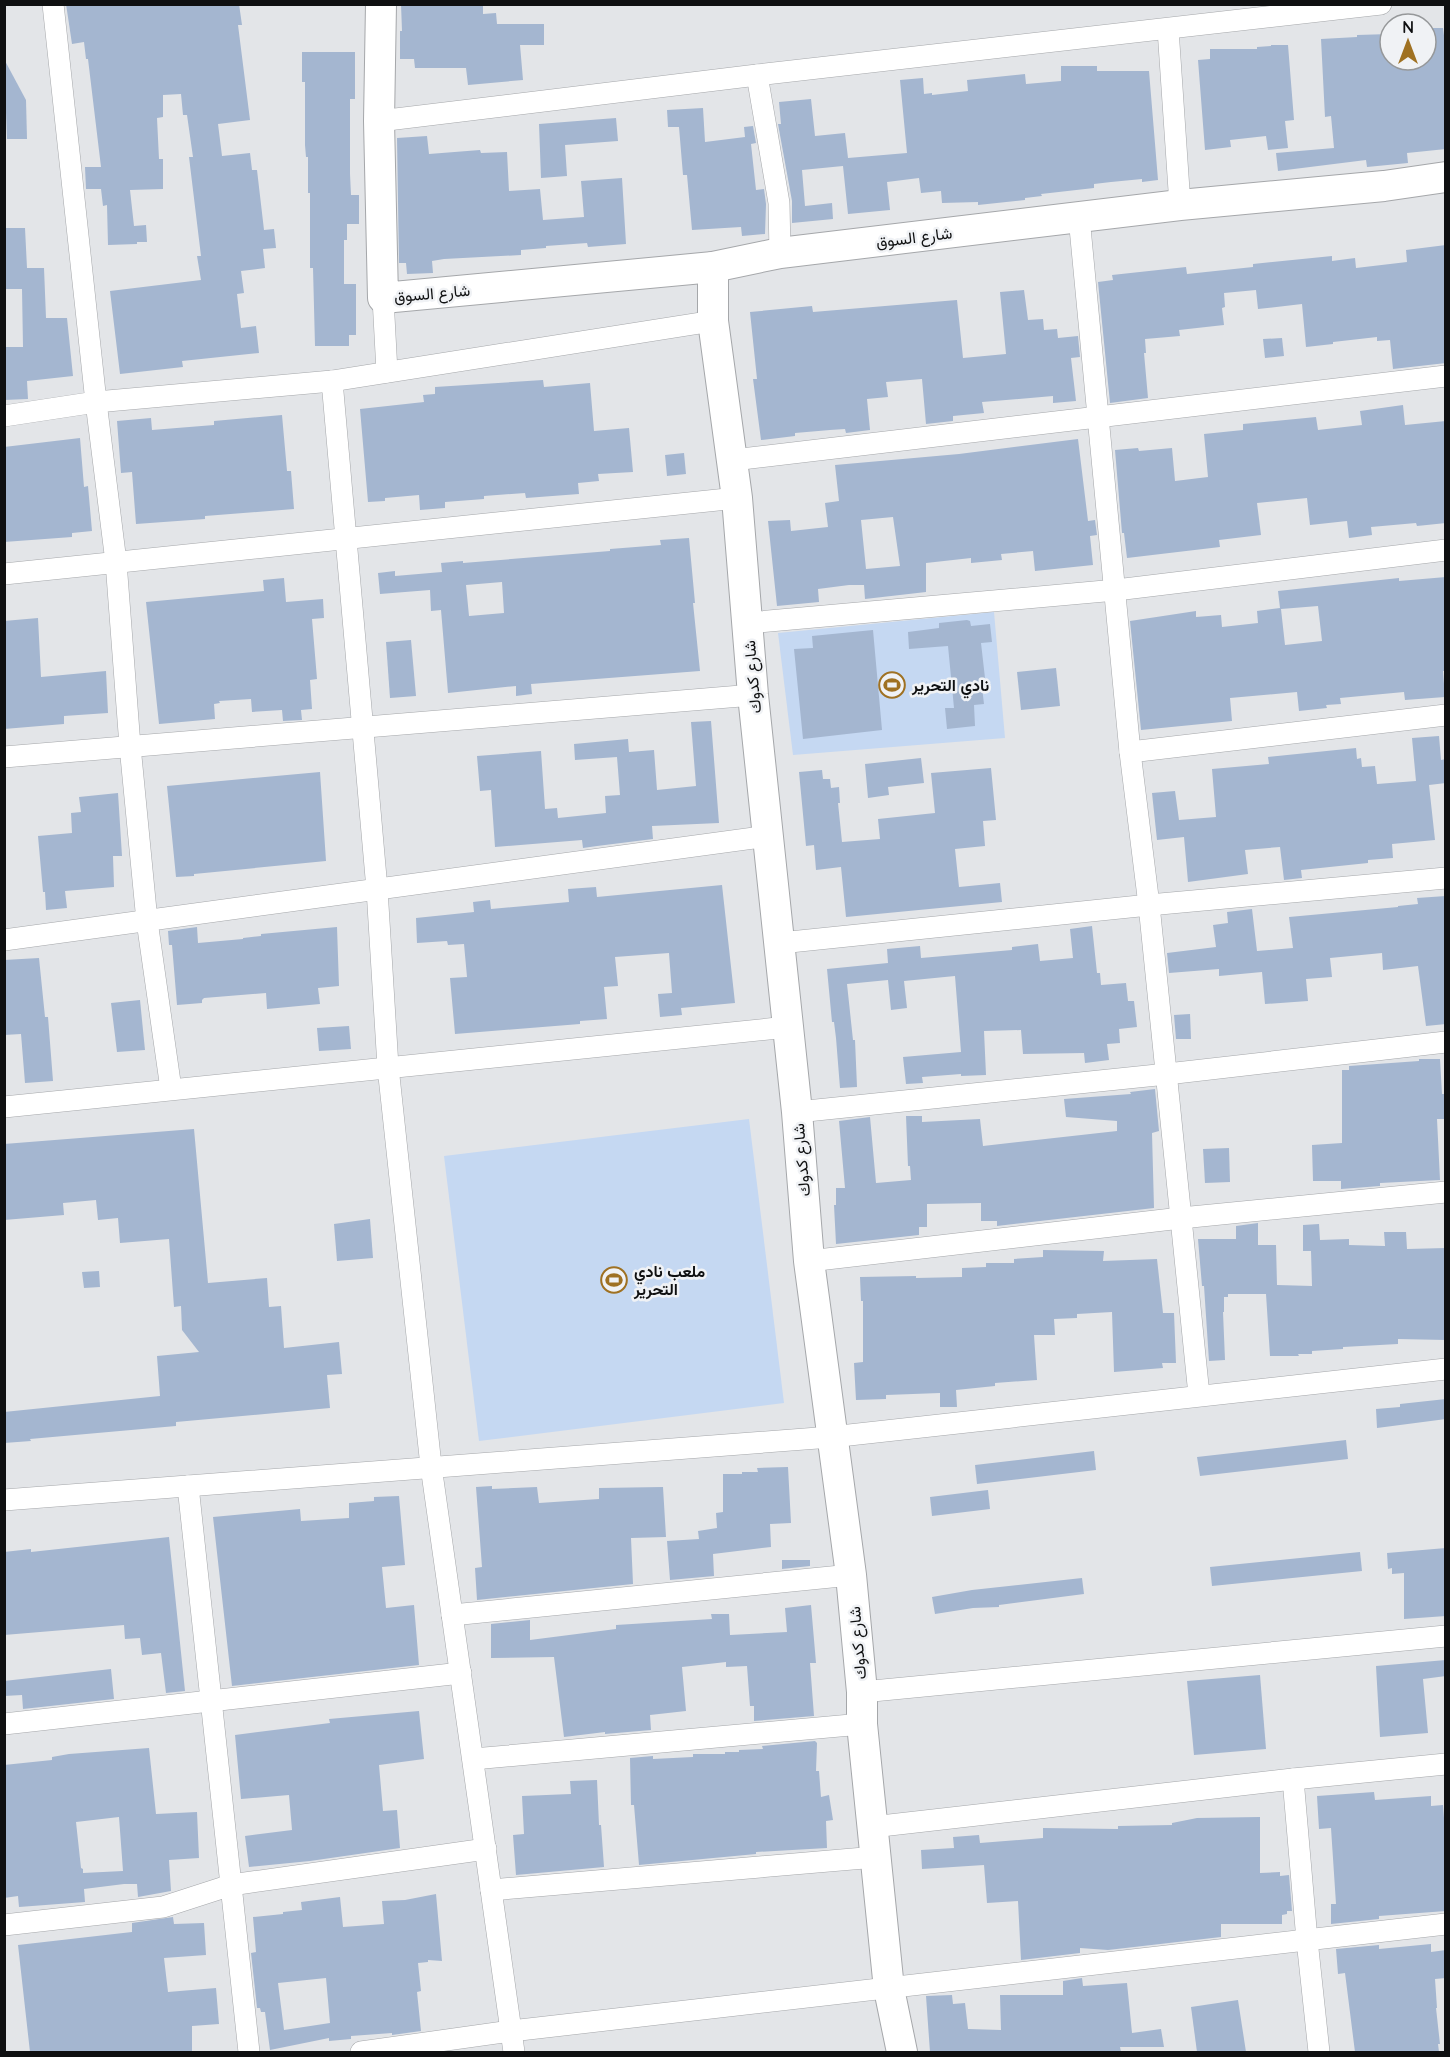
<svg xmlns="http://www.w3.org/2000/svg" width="1450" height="2057" viewBox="0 0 1450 2057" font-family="Quicksand,Vazirmatn,sans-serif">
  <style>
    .park { fill: #c5d8f2 }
    .building { fill: #a4b6d0; fill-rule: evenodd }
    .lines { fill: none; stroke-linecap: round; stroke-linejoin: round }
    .street-casing { stroke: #a5a7aa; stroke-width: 22 }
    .secondary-casing { stroke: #a5a7aa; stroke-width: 32 }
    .street { stroke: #fff; stroke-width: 21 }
    .secondary { stroke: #fff; stroke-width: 30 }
    .labels { text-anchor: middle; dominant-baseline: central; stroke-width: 5; stroke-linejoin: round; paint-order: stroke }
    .street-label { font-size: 16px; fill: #0f1011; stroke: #f0f2f5 }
    .poi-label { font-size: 16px; font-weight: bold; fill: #0f1011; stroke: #f0f2f5; text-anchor: start }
  </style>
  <rect width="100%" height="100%" fill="#e3e5e8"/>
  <g class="park">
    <path d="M994 612 1005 738 793 755 778 633Z"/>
    <path d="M749 1119 784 1403 479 1441 444 1156Z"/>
  </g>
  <g class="building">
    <path d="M66 4H239L242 25H238L250 120 218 124 222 156 250 153 252 170H257L264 230 274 229 276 248 263 249 265 268 241 271 244 293 237 294 241 328 256 326 259 353 182 361 183 367 120 374 110 291 201 280 197 256H201L189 157H193L187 115H183L181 94 163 95V117L157 118 159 159H163V189L130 190 134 226 146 225 147 242H137V244L108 245 107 205 103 206 101 189H86L85 167H101L88 59H86L84 42 72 44Z"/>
    <path d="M401 4H483V14L496 13 497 24H544V45H520L523 80 468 85 466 68H415L414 59H400V31H402Z"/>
    <path d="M1426 28H1443L1446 50V149L1407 153 1408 163 1367 167 1366 160 1278 171 1276 153 1334 148 1331 116 1325 117 1321 39 1357 37V35L1390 34V60H1426Z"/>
    <path d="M1271 45H1288L1294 120 1285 121 1288 148 1268 150 1266 136 1230 140 1231 147 1205 150 1198 60 1210 59V49H1257V47L1271 46Z"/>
    <path d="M302 52H355V99H350V174L351 195H359V224H347V240H344V284H356V335H349V346H315L313 268H310V193H308V157H306L305 145V82H302Z"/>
    <path d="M4 59 26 100 27 139H7Z"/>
    <path d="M1061 66H1097V71H1149L1158 180 1142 182V179L1111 182 1094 184V188L1041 194 1042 196 1025 198V200L978 205V202L942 203 941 191 921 193 919 178 887 182 890 210 848 214 843 166 802 170 805 206 832 203 833 219 792 223V201L778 124H781L779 102 811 99 815 136 845 133 848 158 907 153 900 80 923 78 924 94 932 93V95L968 91 967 80 1025 74 1026 84 1061 81Z"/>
    <path d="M703 108 705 142 745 137 744 127 753 126 756 143 751 144 756 190 764 189 766 204 765 234 742 236 741 227 692 230 687 175H683L679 127H668L667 110Z"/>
    <path d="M616 118 618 141 565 145 567 176 541 178 539 124Z"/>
    <path d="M427 136 429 154 480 150 481 153 507 152 509 191 540 189 543 220 584 217 581 181 622 178 626 244 588 247 587 243 546 246V248L521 250V255L444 259 432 261 433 273 407 274 406 263H399L397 138Z"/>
    <path d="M4 228H25L27 268H44L46 318H67L73 376 27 381 28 399 4 400V347H23L22 289H4Z"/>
    <path d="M1446 245V363L1393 369 1390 340 1377 341V337L1333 342V344L1306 347 1302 304 1258 309 1256 290 1224 293 1225 307 1222 308 1224 325 1179 330 1180 336 1145 339 1146 353H1144L1148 398 1110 403 1098 282 1113 280 1112 275 1186 267 1187 274 1253 267V264L1332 256V261L1355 258 1356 268 1407 262 1406 250Z"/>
    <path d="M1024 290 1028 320 1043 319 1044 330 1057 329 1058 338 1078 336 1080 357 1071 358 1076 401 1053 403V396L982 402 984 413 953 416V421L926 424 922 379 886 382 888 397 867 399 870 430 846 433 845 429 830 430 795 433V436L761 440 753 379H757L750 312 812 306 813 312 957 300 963 358 1006 354 1000 292Z"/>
    <path d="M1282 338 1284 356 1265 358 1263 339Z"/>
    <path d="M543 380 544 387 590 383 594 431 629 428 633 472 598 474 599 481 578 483 579 494 526 498 525 493 484 496V499L445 502V508L420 510 419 495 385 498V501L368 502 360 409 424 402 423 395 435 394V387Z"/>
    <path d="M1403 405 1405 425 1446 421V523L1417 526 1416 523 1371 527 1372 535 1349 538 1347 521 1310 525 1307 498 1257 503 1261 535 1219 540 1220 547 1127 558 1124 533H1122L1115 450 1138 448 1139 451 1172 448 1175 481 1208 477 1204 434 1243 430V424L1316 417 1318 430 1362 425 1360 411Z"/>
    <path d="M282 415 287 471H291L294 509 205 516V519L136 524 132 472 121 473 117 421 151 418 152 430 214 425V421Z"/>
    <path d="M80 438 84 487 88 486 92 531 72 533V537L4 542V447Z"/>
    <path d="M1078 439 1088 521 1095 520 1097 535 1090 536 1093 565 1035 571 1033 551 1001 554 1002 560 971 563V558L926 563V592L865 599 864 585H849L818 589 819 602 777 606 768 521 790 520 791 531 828 527 825 503 839 501 835 465 959 454ZM893 517 900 566 866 569 861 520Z"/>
    <path d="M684 453 686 474 667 476 665 455Z"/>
    <path d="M689 538 695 603H693L700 671 531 684 532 694 516 696V686L448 693 441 610 431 611 430 590 380 594 378 573 395 571V576L442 572 441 563 463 561V563L610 551V549L661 545 660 540ZM502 582 504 613 469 616 466 585Z"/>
    <path d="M1446 577V671H1443L1445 697 1405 700 1404 692 1340 698 1341 704 1326 705 1327 708 1299 711 1297 692 1230 698 1232 721 1141 730 1130 621 1196 611V617L1221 615 1222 627 1258 623 1257 611 1280 608 1278 591 1399 578V581ZM1318 606 1322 641 1285 645 1281 609Z"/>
    <path d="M284 578 286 602 323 599 324 618 312 619 317 679 310 680 312 709 301 710 302 720 283 721 282 710 252 712 251 699 219 701 220 703 214 704 215 719 159 724 146 602 264 591 263 580Z"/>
    <path d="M38 618 41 677 106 671 108 713 64 716V724L4 729V621Z"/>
    <path d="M967 620 970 621 971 626 990 624 992 642 981 643 985 678 981 679 984 704 974 705 975 726 947 729 945 708H954L948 646 909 649 908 632 939 628V623Z"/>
    <path d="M873 630 882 730 803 739 794 649 813 648 812 636Z"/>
    <path d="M411 640 416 696 390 698 386 642Z"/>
    <path d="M1056 668 1060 706 1021 710 1017 672Z"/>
    <path d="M711 721 719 823 652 826 653 839 597 846 583 848 582 840 495 847 491 790 480 791 477 756 541 751 545 809 557 808 558 818 606 813 605 796 620 795 617 757 575 760 574 744 628 739 629 752 654 750 657 790 696 786 691 722Z"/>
    <path d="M1439 736 1441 760 1446 759V783L1429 785 1435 840 1392 844 1393 858 1368 860V863L1301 870 1302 878 1284 880 1280 847 1245 850 1248 874 1188 882 1184 837 1157 840 1152 793 1175 791 1179 820 1216 817 1212 769 1269 764 1268 757 1356 748 1357 759 1361 758 1362 767 1375 766 1377 784 1416 781 1412 738Z"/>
    <path d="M921 758 924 783 888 787 889 795 868 798 865 764Z"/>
    <path d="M991 768 996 820 983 821 985 846 955 849 959 887 1000 883 1002 902 846 917 841 867 816 870 814 845 806 846 799 772 822 770 823 779H830L831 788 839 787 840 803H838L842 842 880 839 878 819 935 813 931 773Z"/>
    <path d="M320 772 326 861 194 874V876L176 877 167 786Z"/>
    <path d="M118 793 122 856H113L114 887 65 891 67 908 46 910 45 892H43L38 836 72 833 71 813 81 812 79 797Z"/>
    <path d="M722 885 735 1003 681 1008 682 1015 660 1017 658 994 672 993 669 953 615 957 618 986 604 987 607 1019 580 1021V1024L455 1034 450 978 467 977 464 944 448 945 447 941 417 943 416 918 474 912 473 902 490 900 491 909 569 902 568 889 596 887 597 897Z"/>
    <path d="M1446 896V1024L1426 1026 1418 966 1383 970 1382 953 1330 958 1332 977 1306 979 1308 1001 1265 1004 1262 972 1219 976V969L1169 973 1167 953 1216 947 1213 925 1228 923 1227 912 1252 909 1257 951 1293 948 1289 917 1398 907V906L1418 904 1417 898Z"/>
    <path d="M1092 926 1097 973H1100L1101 985 1126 983 1128 1001H1134L1137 1027 1119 1029 1120 1043 1107 1044 1109 1060 1085 1063 1084 1053 1023 1054 1021 1030 984 1031 986 1075 961 1076V1074L922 1077 923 1083 906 1084 903 1057 961 1052 955 976 904 981 907 1008 891 1010 888 980 847 984 853 1040H855L857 1087 840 1088 836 1038 834 1022H832L827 969 888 963 887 949 920 946 921 958 1012 950V947L1038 944 1040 961 1073 958 1070 929Z"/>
    <path d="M197 927 198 943 243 939V938L261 936V934L337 927 339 986 318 988 320 1004 267 1009 266 993 204 998 202 1000V1003L177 1005 172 945H169L168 931Z"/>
    <path d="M39 958 45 1017H48L53 1081 25 1083 21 1034 4 1035V960Z"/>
    <path d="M140 1000 145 1050 117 1052 111 1003Z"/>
    <path d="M1190 1014 1191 1039H1176L1174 1015Z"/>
    <path d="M349 1026 351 1049 319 1051 317 1028Z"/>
    <path d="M1419 1059H1440L1442 1094H1446V1119H1437L1440 1180 1380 1183V1186L1341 1189V1181H1313L1312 1145 1342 1143V1070H1349V1066L1419 1061Z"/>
    <path d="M1155 1089 1159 1131 1152 1133 1154 1208 997 1226V1221H981V1203L927 1204V1227H919V1235L836 1244 834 1205H836V1188H845L839 1121 870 1117 876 1183 911 1180 910 1166H908L906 1116H922V1122L980 1119 983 1146 1117 1131V1121L1066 1117 1064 1099 1131 1094 1130 1092Z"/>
    <path d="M194 1129 208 1283 267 1278 269 1307 281 1306 284 1348 339 1342 342 1374 327 1375 330 1408 176 1422V1426L30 1439 31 1441 4 1443V1412L160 1396 157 1356 199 1352 182 1330 181 1306 174 1307 169 1239 120 1243 118 1218 98 1220 96 1200 63 1203 64 1215 4 1220V1144Z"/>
    <path d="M1229 1148 1230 1182 1205 1183 1203 1149Z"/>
    <path d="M370 1219 373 1258 337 1261 334 1224Z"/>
    <path d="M1258 1223V1245H1276L1277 1285 1312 1286 1311 1251H1303V1225L1319 1224 1320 1240 1349 1239V1245L1385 1246 1384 1232H1406L1407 1249 1446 1248V1340L1398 1339V1344L1343 1347V1349L1312 1351V1354H1298L1299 1356H1270L1266 1294H1228V1297H1224V1312H1223L1225 1360 1209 1361 1204 1286H1202L1198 1239H1236V1226Z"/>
    <path d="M1043 1250 1104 1251 1103 1261 1157 1259 1163 1313H1174L1176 1363H1162L1163 1368 1114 1372 1112 1312 1077 1314V1318L1054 1319 1055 1335H1034L1037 1380 995 1383V1386L956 1390 957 1407H940V1393L886 1395V1399L856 1400 854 1363 863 1362V1301H861L860 1277 916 1276V1278L962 1277V1268L986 1267V1263H1014V1259L1043 1257Z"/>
    <path d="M99 1271 100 1287 84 1288 82 1272Z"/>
    <path d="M1446 1399V1419L1377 1428 1376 1409 1400 1407V1404Z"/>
    <path d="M1346 1440 1348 1459 1200 1476 1197 1457Z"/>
    <path d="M1094 1451 1096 1470 977 1484 975 1465Z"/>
    <path d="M788 1467 791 1523 770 1524 771 1547 713 1554 714 1576 670 1580 667 1541 699 1539 698 1531 717 1528 716 1513 723 1512V1474H742V1472H758L757 1468Z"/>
    <path d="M492 1486V1489L537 1487 539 1503 599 1499V1488L663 1487 666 1537 631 1538 633 1584 477 1600 475 1568 482 1567 476 1487Z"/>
    <path d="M988 1490 990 1509 932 1516 930 1497Z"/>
    <path d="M399 1496 405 1565 382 1567 386 1608 414 1605 419 1665 232 1686 213 1517 300 1509 301 1521 349 1518V1503L374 1501V1497Z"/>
    <path d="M169 1537 185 1691 166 1693 161 1653 142 1655 140 1638 125 1639 124 1625 4 1635V1552L31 1549V1552Z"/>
    <path d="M1446 1548V1616L1404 1619V1573L1392 1574V1568L1388 1569 1387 1553Z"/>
    <path d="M1360 1552 1362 1571 1212 1586 1210 1567Z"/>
    <path d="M782 1560H810V1566L782 1569Z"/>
    <path d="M1082 1578 1084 1594 999 1605V1607L973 1608 935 1614 932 1597 972 1590Z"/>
    <path d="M811 1605 816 1663H810L814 1716 754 1721V1706H750L747 1666 726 1667V1662L682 1667 686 1711 650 1715 651 1730 605 1734V1732L564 1737 554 1657 491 1658V1624L530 1620V1640L616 1629V1625L712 1619 711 1614H729L730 1635 787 1632 785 1608Z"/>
    <path d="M1446 1660V1676L1423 1679 1428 1733 1380 1737 1376 1666Z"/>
    <path d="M111 1669 114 1699 23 1709 22 1695 4 1696V1681Z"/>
    <path d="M1260 1675 1266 1749 1194 1755 1187 1681Z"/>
    <path d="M419 1711 424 1759 379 1765 383 1811 397 1810 400 1848 310 1861 249 1867 245 1836 292 1830 289 1795 241 1799 235 1735 330 1723 329 1719Z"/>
    <path d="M815 1741 817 1743 816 1771H819L821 1797 829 1795 833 1820 826 1821 827 1848 756 1852V1854L639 1865 634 1805H631L630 1758 653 1756V1759L693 1757V1754H725V1752H739V1750L763 1749 762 1746Z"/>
    <path d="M149 1748 156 1814 197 1812 199 1858 169 1860 171 1891 138 1897 137 1884H124L84 1889 85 1902 19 1907 18 1896 4 1898V1765L52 1760V1757L69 1754ZM119 1817 123 1871 83 1873V1869L81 1868 76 1822Z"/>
    <path d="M597 1780 599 1825H601L604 1867 516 1875 513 1835 524 1834 522 1796 571 1794 570 1781Z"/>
    <path d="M1374 1792 1375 1800 1431 1796V1806L1443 1805 1444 1818H1446V1911L1379 1916V1919L1331 1924V1904H1336L1331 1828 1319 1829 1317 1796Z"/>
    <path d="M1260 1817V1873L1280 1872V1876L1289 1875 1292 1911H1287V1914L1282 1915V1924H1221V1937L1108 1950 1080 1948V1953L1021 1960 1018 1901 987 1903 984 1865 922 1869 921 1850 954 1848 953 1837 979 1835 980 1843 1043 1838V1828L1118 1829V1826L1172 1825V1823L1197 1818Z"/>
    <path d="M436 1894 442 1961 428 1960V1962L418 1963 421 1991 417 1992 421 2031 392 2035V2033L351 2036V2039L329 2041V2038L270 2050 265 2012H261L260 2008H257L251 1953 256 1952 253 1917 283 1914V1912L302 1910 301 1902 340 1897 343 1927 384 1924 382 1901 405 1900ZM326 1978 330 2023 284 2030 278 1983Z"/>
    <path d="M173 1917 174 1924 204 1923 206 1955 164 1958 168 1992 216 1988 219 2024 192 2026V2052H30L18 1945 132 1932V1923Z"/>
    <path d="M1431 1944V1952L1446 1950V1978L1435 1979 1437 2008H1436L1440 2044H1438L1439 2052H1355L1345 1973 1338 1974 1336 1949 1379 1945V1949Z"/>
    <path d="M1082 1978 1083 1986 1127 1983 1132 2033 1161 2029 1164 2047H1120L1121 2052H930L926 1996 952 1995 953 2004 965 2003 968 2029 1001 2030 1000 1995H1063V1981Z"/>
    <path d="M1238 2000 1246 2052H1197L1191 2007Z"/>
  </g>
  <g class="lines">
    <g class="street-casing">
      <g id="street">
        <path d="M53 4 96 402 116 562 130 746 147 921 171 1089"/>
        <path d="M1168 29 1180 205"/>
        <path d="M757 75 779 203 780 253"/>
        <path d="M379 121 757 75 1381 4"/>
        <path d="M1079 217 1130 752 1149 905 1199 1395"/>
        <path d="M383 298 387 372"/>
        <path d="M332 381 377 889 388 1067 431 1466 514 2052"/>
        <path d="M4 416 96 402 332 381 713 321"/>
        <path d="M733 460 1446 376"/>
        <path d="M4 574 737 498"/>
        <path d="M747 623 1116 590 1446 550"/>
        <path d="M1130 752 1446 715"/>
        <path d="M4 757 753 695"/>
        <path d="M4 940 768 836"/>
        <path d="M780 943 1149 905 1446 878"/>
        <path d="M4 1107 788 1027"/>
        <path d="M797 1112 1167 1074 1446 1042"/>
        <path d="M809 1261 1181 1218 1446 1192"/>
        <path d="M188 1486 249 2052"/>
        <path d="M4 1500 831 1437 1446 1369"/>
        <path d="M452 1615 851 1575"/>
        <path d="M862 1692 1446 1636"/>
        <path d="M4 1724 461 1673"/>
        <path d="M473 1759 862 1724"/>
        <path d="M1293 1779 1307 1940 1319 2052"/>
        <path d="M872 1827 1293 1779 1446 1764"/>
        <path d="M491 1890 876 1857"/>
        <path d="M4 1925 163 1907 231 1885 486 1849"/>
        <path d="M361 2052 511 2031 1446 1924"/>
      </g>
    </g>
    <g class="secondary-casing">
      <g id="secondary">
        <path d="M381 4 379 121 383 298 713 267 780 253 1180 205 1384 186 1446 177"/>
        <path d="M713 267V321L737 498 753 695 797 1112 809 1261 851 1575 862 1692V1724L889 1989 902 2052"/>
      </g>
    </g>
    <use href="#street" class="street"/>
    <use href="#secondary" class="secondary"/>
  </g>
  <defs>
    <g id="stadium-ring" transform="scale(1.35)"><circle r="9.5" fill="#f0f2f5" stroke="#9f7122" stroke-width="1.5"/><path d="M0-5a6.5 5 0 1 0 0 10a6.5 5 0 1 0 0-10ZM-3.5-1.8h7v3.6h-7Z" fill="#9f7122"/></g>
  </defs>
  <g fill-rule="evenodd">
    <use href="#stadium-ring" x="892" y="685"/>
    <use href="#stadium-ring" x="614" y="1280"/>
  </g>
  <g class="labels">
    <g class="street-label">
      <text transform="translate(914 237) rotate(-7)">شارع السوق</text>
      <text transform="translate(432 293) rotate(-5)">شارع السوق</text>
      <text transform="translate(752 677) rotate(-95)">شارع كدوك</text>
      <text transform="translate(801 1160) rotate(-95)">شارع كدوك</text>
      <text transform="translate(857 1643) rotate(-95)">شارع كدوك</text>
    </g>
    <g class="poi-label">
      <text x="912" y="685">نادي التحرير</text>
      <text x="634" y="1271">ملعب نادي<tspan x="634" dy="18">التحرير</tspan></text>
    </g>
  </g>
  <rect width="1450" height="2057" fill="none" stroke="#0f1011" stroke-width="12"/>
  <g transform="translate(1408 42)"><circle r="28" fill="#f0f2f5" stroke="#96989a" stroke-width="1.5"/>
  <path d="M0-4.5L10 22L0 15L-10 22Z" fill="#9f7122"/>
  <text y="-9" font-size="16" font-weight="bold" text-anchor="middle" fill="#0f1011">N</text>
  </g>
</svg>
